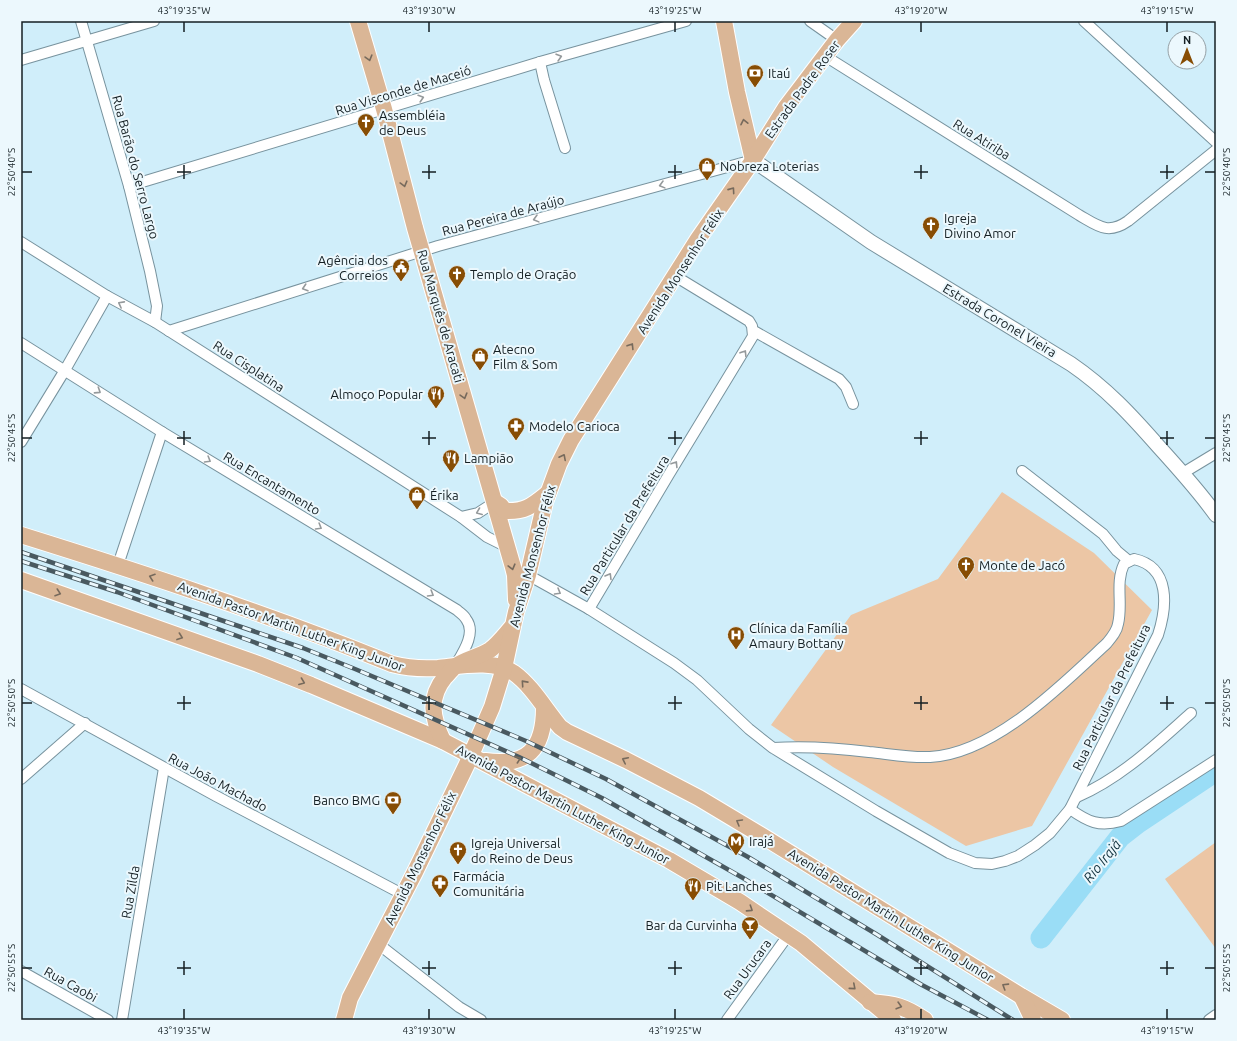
<svg xmlns="http://www.w3.org/2000/svg" width="1237" height="1041" viewBox="0 0 1237 1041" font-family="Ubuntu,sans-serif">
  <style>
    .green { fill: #ecc6a5 }
    .lines { fill: none; stroke-linecap: round; stroke-linejoin: round }
    .river { stroke: #9addf6; stroke-width: 21 }
    .street-casing { stroke: #78939e; stroke-width: 12 }
    .secondary-casing { stroke: #78939e; stroke-width: 16 }
    .primary-casing { stroke: #fff; stroke-width: 18 }
    .street { stroke: #fff; stroke-width: 10 }
    .secondary { stroke: #fff; stroke-width: 14 }
    .primary { stroke: #dab696; stroke-width: 16 }
    .rail-casing { stroke: #495960; stroke-width: 4.5 }
    .rail { stroke: #ecf8fd; stroke-width: 3; stroke-dasharray: 9; stroke-linecap: butt }
    .oneway { stroke: #959a9c }
    .oneway2 { stroke: #776a5c }
    .ticks { fill: none; stroke: #141f23; stroke-width: 1.5 }
    .labels { text-anchor: middle; dominant-baseline: central; stroke-width: 4; stroke-linejoin: round; paint-order: stroke }
    .poi-label { font-size: 13px; fill: #141f23; stroke: #ecf8fd; text-anchor: start }
    .street-label { font-size: 13px; fill: #141f23; stroke: #ecf8fd }
    .water-label { font-size: 14px; font-style: italic; fill: #10303c; stroke: #ecf8fd }
    .neatline { fill: none; stroke: #141f23; stroke-width: 1.5 }
    .ticks-label { font-size: 10px; text-anchor: middle; fill: #141f23 }
  </style>
  <rect width="100%" height="100%" fill="#d0eefa"/>
  <g class="green">
    <path d="M1002 492 1094 553 1152 610 1032 826 966 846 833 767 771 725 851 615 938 579Z"/>
    <path d="M1216 842V949L1165 879Z"/>
  </g>
  <g class="lines">
    <path class="river" d="M1041 938 1120 837 1138 823 1216 771"/>
    <g class="street-casing">
      <g id="street">
        <path d="M81 21 129 186 150 271 157 306 155 322"/>
        <path d="M810 21 837 40"/>
        <path d="M1084 21 1216 142"/>
        <path d="M825 56 1079 215C1098 226 1108 235 1128 221L1216 150"/>
        <path d="M21 60 154 21"/>
        <path d="M540 62 544 80 565 148"/>
        <path d="M129 186 540 62 686 21"/>
        <path d="M21 242 107 296 155 322 461 517 487 537 507 547"/>
        <path d="M169 331 438 246 753 160"/>
        <path d="M754 331 839 379 846 387 853 404"/>
        <path d="M21 343 162 432 457 610C460 613 464 615 466 619 477 633 462 654 455 666"/>
        <path d="M21 442 65 370 107 296"/>
        <path d="M1022 471 1103 534 1117 551 1129 561"/>
        <path d="M1183 473 1216 453"/>
        <path d="M461 517 478 513 495 502"/>
        <path d="M118 565 162 432"/>
        <path d="M528 575 589 609 674 663 697 680 749 729 773 748 876 811 949 853 975 863 992 864 1005 861 1018 856 1035 845 1050 833 1070 809 1158 635C1167 607 1171 567 1134 559L1124 564C1115 583 1123 604 1118 624 1117 631 1112 637 1107 643 1062 685 994 754 930 757 910 758 889 754 869 752 837 748 805 746 773 748"/>
        <path d="M589 609 668 476 753 336 752 326 749 321 675 276"/>
        <path d="M21 689 216 796 404 895"/>
        <path d="M21 779 85 723"/>
        <path d="M1077 797C1121 778 1155 745 1191 713"/>
        <path d="M1070 809C1088 822 1099 827 1121 821L1216 760"/>
        <path d="M377 943 459 1007 481 1020"/>
        <path d="M21 971 108 1020"/>
        <path d="M122 1020 164 768"/>
        <path d="M727 1020 789 934"/>
        <path d="M1209 1020 1216 1015"/>
      </g>
    </g>
    <g class="secondary-casing">
      <path id="secondary" d="M753 160 871 242 1071 364C1106 388 1131 415 1159 447 1179 469 1199 491 1216 515"/>
    </g>
    <g class="primary-casing">
      <g id="primary">
        <path d="M358 21 384 109 415 228 513 567 515 575 516 600"/>
        <path d="M724 21 737 92 753 160"/>
        <path d="M495 502 501 506 505 511C526 512 533 505 548 493"/>
        <path d="M21 535C146 574 271 615 392 664 407 668 423 669 438 668 460 666 494 659 514 673 532 686 545 709 560 727L567 732 626 760 699 798 764 837 1021 996 1062 1020"/>
        <path d="M21 580 258 664 311 685 443 741 669 860 740 902 801 943 893 1020"/>
        <path d="M443 741C432 718 428 698 445 677 449 674 452 668 456 666 466 659 479 657 490 650 498 644 504 636 511 628"/>
        <path d="M485 761C527 767 544 749 544 708"/>
        <path d="M1022 997 1033 1020"/>
        <path d="M870 1002C895 1004 904 1006 925 1020"/>
        <path d="M344 1020 350 998 415 872 467 764 492 707 504 668 516 612 528 575 545 502 559 464 571 440 698 239 751 163 786 107 837 40 854 21"/>
      </g>
    </g>
    <use href="#street" class="street"/>
    <use href="#secondary" class="secondary"/>
    <use href="#primary" class="primary"/>
    <g class="rail-casing">
      <g id="rail">
        <path d="M21 552 303 648 355 669 526 741 606 779 748 857 876 934 1013 1020"/>
        <path d="M21 561 117 592 297 658 519 757 602 798 743 878 922 985 988 1020"/>
      </g>
    </g>
    <use href="#rail" class="rail"/>
  </g>
  <defs><path id="oneway-chevron" d="M-2-3.5L2.5 0L-2 3.5" fill="none" stroke-width="1.6" stroke-linecap="round" stroke-linejoin="round"/></defs>
  <g class="oneway">
    <use href="#oneway-chevron" transform="translate(559 57) rotate(-16)"/>
    <use href="#oneway-chevron" transform="translate(421 98) rotate(-17)"/>
    <use href="#oneway-chevron" transform="translate(662 185) rotate(165)"/>
    <use href="#oneway-chevron" transform="translate(536 219) rotate(165)"/>
    <use href="#oneway-chevron" transform="translate(305 288) rotate(162)"/>
    <use href="#oneway-chevron" transform="translate(121 304) rotate(-152)"/>
    <use href="#oneway-chevron" transform="translate(744 353) rotate(-58)"/>
    <use href="#oneway-chevron" transform="translate(98 391) rotate(33)"/>
    <use href="#oneway-chevron" transform="translate(208 460) rotate(31)"/>
    <use href="#oneway-chevron" transform="translate(675 464) rotate(-58)"/>
    <use href="#oneway-chevron" transform="translate(479 512) rotate(158)"/>
    <use href="#oneway-chevron" transform="translate(319 527) rotate(31)"/>
    <use href="#oneway-chevron" transform="translate(609 576) rotate(-59)"/>
    <use href="#oneway-chevron" transform="translate(558 592) rotate(30)"/>
    <use href="#oneway-chevron" transform="translate(431 594) rotate(31)"/>
  </g>
  <g class="oneway2">
    <use href="#oneway-chevron" transform="translate(369 58) rotate(74)"/>
    <use href="#oneway-chevron" transform="translate(744 122) rotate(-102)"/>
    <use href="#oneway-chevron" transform="translate(404 184) rotate(75)"/>
    <use href="#oneway-chevron" transform="translate(732 190) rotate(-55)"/>
    <use href="#oneway-chevron" transform="translate(631 346) rotate(-58)"/>
    <use href="#oneway-chevron" transform="translate(464 396) rotate(74)"/>
    <use href="#oneway-chevron" transform="translate(563 457) rotate(-63)"/>
    <use href="#oneway-chevron" transform="translate(512 567) rotate(75)"/>
    <use href="#oneway-chevron" transform="translate(152 577) rotate(-161)"/>
    <use href="#oneway-chevron" transform="translate(58 593) rotate(19)"/>
    <use href="#oneway-chevron" transform="translate(180 637) rotate(20)"/>
    <use href="#oneway-chevron" transform="translate(302 682) rotate(21)"/>
    <use href="#oneway-chevron" transform="translate(524 683) rotate(-132)"/>
    <use href="#oneway-chevron" transform="translate(518 759) rotate(-20)"/>
    <use href="#oneway-chevron" transform="translate(625 760) rotate(-154)"/>
    <use href="#oneway-chevron" transform="translate(739 822) rotate(-150)"/>
    <use href="#oneway-chevron" transform="translate(750 909) rotate(33)"/>
    <use href="#oneway-chevron" transform="translate(1005 986) rotate(-148)"/>
    <use href="#oneway-chevron" transform="translate(853 987) rotate(41)"/>
    <use href="#oneway-chevron" transform="translate(899 1006) rotate(16)"/>
  </g>
  <path class="ticks" d="M184 22V32M429 22V32M675 22V32M921 22V32M1167 22V32M184 165V179M429 165V179M675 165V179M921 165V179M1167 165V179M22 172H32M177 172H191M422 172H436M668 172H682M914 172H928M1160 172H1174M1205 172H1215M184 431V445M429 431V445M675 431V445M921 431V445M1167 431V445M22 438H32M177 438H191M422 438H436M668 438H682M914 438H928M1160 438H1174M1205 438H1215M184 696V710M429 696V710M675 696V710M921 696V710M1167 696V710M22 703H32M177 703H191M422 703H436M668 703H682M914 703H928M1160 703H1174M1205 703H1215M184 961V975M429 961V975M675 961V975M921 961V975M1167 961V975M22 968H32M177 968H191M422 968H436M668 968H682M914 968H928M1160 968H1174M1205 968H1215M184 1009V1019M429 1009V1019M675 1009V1019M921 1009V1019M1167 1009V1019"/>
  <defs>
    <g id="bank-pin" transform="scale(0.9)"><path d="M0 17L-7.5 6A9.5 9.5 0 1 1 7.5 6Z" fill="#874d04" stroke="#ecf8fd"/><path d="M-6-4H6V4H-6ZM0-2.3a2.3 2.3 0 1 0 0 4.6a2.3 2.3 0 1 0 0-4.6Z" fill="#fff"/></g>
    <g id="church-pin" transform="scale(0.9)"><path d="M0 17L-7.5 6A9.5 9.5 0 1 1 7.5 6Z" fill="#874d04" stroke="#ecf8fd"/><path d="M-1.2-6h2.4v3.5h3.3v2.4h-3.3V6h-2.4V-.1h-3.3v-2.4h3.3Z" fill="#fff"/></g>
    <g id="shop-pin" transform="scale(0.9)"><path d="M0 17L-7.5 6A9.5 9.5 0 1 1 7.5 6Z" fill="#874d04" stroke="#ecf8fd"/><path d="M-5-2.5h2.3a2.7 3.5 0 0 1 5.4 0H5L5.5 6h-11ZM-1.5-2.5h3a1.5 2.3 0 0 0-3 0Z" fill="#fff"/></g>
    <g id="civic-pin" transform="scale(0.9)"><path d="M0 17L-7.5 6A9.5 9.5 0 1 1 7.5 6Z" fill="#874d04" stroke="#ecf8fd"/><path d="M-.6-6.5H3V-4.5H.6V-3L4-1V1h2V6H-6V1h2V-1L-.6-3ZM-1.2 2.5V6h2.4V2.5Z" fill="#fff"/></g>
    <g id="restaurant-pin" transform="scale(0.9)"><path d="M0 17L-7.5 6A9.5 9.5 0 1 1 7.5 6Z" fill="#874d04" stroke="#ecf8fd"/><path d="M-5-6h1v4h1v-4h1v4h1v-4h1v5L-1.5 .5V6h-2V.5L-5-1ZM5-6V6H3V1.5H1.5Q1.5-4 5-6Z" fill="#fff"/></g>
    <g id="pharmacy-pin" transform="scale(0.9)"><path d="M0 17L-7.5 6A9.5 9.5 0 1 1 7.5 6Z" fill="#874d04" stroke="#ecf8fd"/><path d="M-2-6h4v4h4v4h-4v4h-4v-4h-4v-4h4Z" fill="#fff"/></g>
    <g id="hospital-pin" transform="scale(0.9)"><path d="M0 17L-7.5 6A9.5 9.5 0 1 1 7.5 6Z" fill="#874d04" stroke="#ecf8fd"/><path d="M-5-5h3v3.5h4V-5h3V5h-3V1.5h-4V5h-3Z" fill="#fff"/></g>
    <g id="metro-pin" transform="scale(0.9)"><path d="M0 17L-7.5 6A9.5 9.5 0 1 1 7.5 6Z" fill="#874d04" stroke="#ecf8fd"/><path d="M-5.5 5V-5H-3L0 0L3-5H5.5V5H3V-.5L0 4L-3-.5V5Z" fill="#fff"/></g>
    <g id="bar-pin" transform="scale(0.9)"><path d="M0 17L-7.5 6A9.5 9.5 0 1 1 7.5 6Z" fill="#874d04" stroke="#ecf8fd"/><path d="M-6-5H6L.8 .8V4.5H3.5V6h-7V4.5H-.8V.8Z" fill="#fff"/></g>
  </defs>
  <g fill-rule="evenodd">
    <use href="#bank-pin" x="755" y="73"/>
    <use href="#church-pin" x="366" y="122"/>
    <use href="#shop-pin" x="707" y="166"/>
    <use href="#church-pin" x="931" y="225"/>
    <use href="#civic-pin" x="401" y="267"/>
    <use href="#church-pin" x="457" y="274"/>
    <use href="#shop-pin" x="480" y="356"/>
    <use href="#restaurant-pin" x="436" y="394"/>
    <use href="#pharmacy-pin" x="516" y="426"/>
    <use href="#restaurant-pin" x="451" y="458"/>
    <use href="#shop-pin" x="417" y="495"/>
    <use href="#church-pin" x="966" y="565"/>
    <use href="#hospital-pin" x="736" y="635"/>
    <use href="#bank-pin" x="393" y="800"/>
    <use href="#metro-pin" x="736" y="841"/>
    <use href="#church-pin" x="458" y="850"/>
    <use href="#pharmacy-pin" x="440" y="883"/>
    <use href="#restaurant-pin" x="693" y="886"/>
    <use href="#bar-pin" x="750" y="925"/>
  </g>
  <g class="labels">
    <g class="poi-label">
      <text x="768" y="73">Itaú</text>
      <text x="379" y="115">Assembléia<tspan x="379" dy="15">de Deus</tspan></text>
      <text x="720" y="166">Nobreza Loterias</text>
      <text x="944" y="218">Igreja<tspan x="944" dy="15">Divino Amor</tspan></text>
      <text x="388" y="260" text-anchor="end">Agência dos<tspan x="388" dy="15">Correios</tspan></text>
      <text x="470" y="274">Templo de Oração</text>
      <text x="493" y="349">Atecno<tspan x="493" dy="15">Film &amp; Som</tspan></text>
      <text x="423" y="394" text-anchor="end">Almoço Popular</text>
      <text x="529" y="426">Modelo Carioca</text>
      <text x="464" y="458">Lampião</text>
      <text x="430" y="495">Érika</text>
      <text x="979" y="565">Monte de Jacó</text>
      <text x="749" y="628">Clínica da Família<tspan x="749" dy="15">Amaury Bottany</tspan></text>
      <text x="380" y="800" text-anchor="end">Banco BMG</text>
      <text x="749" y="841">Irajá</text>
      <text x="471" y="843">Igreja Universal<tspan x="471" dy="15">do Reino de Deus</tspan></text>
      <text x="453" y="876">Farmácia<tspan x="453" dy="15">Comunitária</tspan></text>
      <text x="706" y="886">Pit Lanches</text>
      <text x="737" y="925" text-anchor="end">Bar da Curvinha</text>
    </g>
    <g class="street-label">
      <text transform="translate(802 89) rotate(-54)">Estrada Padre Roser</text>
      <text transform="translate(403 90) rotate(-17)">Rua Visconde de Maceió</text>
      <text transform="translate(982 139) rotate(32)">Rua Atiriba</text>
      <text transform="translate(136 167) rotate(75)">Rua Barão do Serro Largo</text>
      <text transform="translate(503 215) rotate(-15)">Rua Pereira de Araújo</text>
      <text transform="translate(680 271) rotate(-57)">Avenida Monsenhor Félix</text>
      <text transform="translate(441 316) rotate(74)">Rua Marquês de Aracati</text>
      <text transform="translate(1000 320) rotate(31)">Estrada Coronel Vieira</text>
      <text transform="translate(249 366) rotate(33)">Rua Cisplatina</text>
      <text transform="translate(272 483) rotate(31)">Rua Encantamento</text>
      <text transform="translate(624 525) rotate(-59)">Rua Particular da Prefeitura</text>
      <text transform="translate(532 556) rotate(-75)">Avenida Monsenhor Félix</text>
      <text transform="translate(291 626) rotate(20)">Avenida Pastor Martin Luther King Junior</text>
      <text transform="translate(1111 697) rotate(-64)">Rua Particular da Prefeitura</text>
      <text transform="translate(218 782) rotate(28)">Rua João Machado</text>
      <text transform="translate(563 804) rotate(28)">Avenida Pastor Martin Luther King Junior</text>
      <text transform="translate(420 858) rotate(-64)">Avenida Monsenhor Félix</text>
      <text transform="translate(130 892) rotate(-80)">Rua Zilda</text>
      <text transform="translate(891 915) rotate(32)">Avenida Pastor Martin Luther King Junior</text>
      <text transform="translate(747 969) rotate(-54)">Rua Urucara</text>
      <text transform="translate(71 984) rotate(29)">Rua Caobi</text>
    </g>
    <g class="water-label">
      <text transform="translate(1102 861) rotate(-51)">Rio Irajá</text>
    </g>
  </g>
  <rect width="1237" height="1041" fill="none" stroke="#ecf8fd" stroke-width="44"/>
  <g transform="translate(1187 50)"><circle r="19" fill="#ecf8fd" stroke="#96a1a6"/>
  <path d="M0-3L7 15L0 10L-7 15Z" fill="#874d04"/>
  <text y="-6" font-size="11" font-weight="bold" text-anchor="middle" fill="#141f23">N</text>
  </g>
  <rect x="22" y="22" width="1193" height="997" class="neatline"/>
  <g class="ticks-label">
    <text x="184" y="14">43°19'35"W</text>
    <text x="429" y="14">43°19'30"W</text>
    <text x="675" y="14">43°19'25"W</text>
    <text x="921" y="14">43°19'20"W</text>
    <text x="1167" y="14">43°19'15"W</text>
    <text transform="translate(11 172) rotate(-90)" y="4">22°50'40"S</text>
    <text transform="translate(1226 172) rotate(-90)" y="4">22°50'40"S</text>
    <text transform="translate(11 438) rotate(-90)" y="4">22°50'45"S</text>
    <text transform="translate(1226 438) rotate(-90)" y="4">22°50'45"S</text>
    <text transform="translate(11 703) rotate(-90)" y="4">22°50'50"S</text>
    <text transform="translate(1226 703) rotate(-90)" y="4">22°50'50"S</text>
    <text transform="translate(11 968) rotate(-90)" y="4">22°50'55"S</text>
    <text transform="translate(1226 968) rotate(-90)" y="4">22°50'55"S</text>
    <text x="184" y="1034">43°19'35"W</text>
    <text x="429" y="1034">43°19'30"W</text>
    <text x="675" y="1034">43°19'25"W</text>
    <text x="921" y="1034">43°19'20"W</text>
    <text x="1167" y="1034">43°19'15"W</text>
  </g>
</svg>
